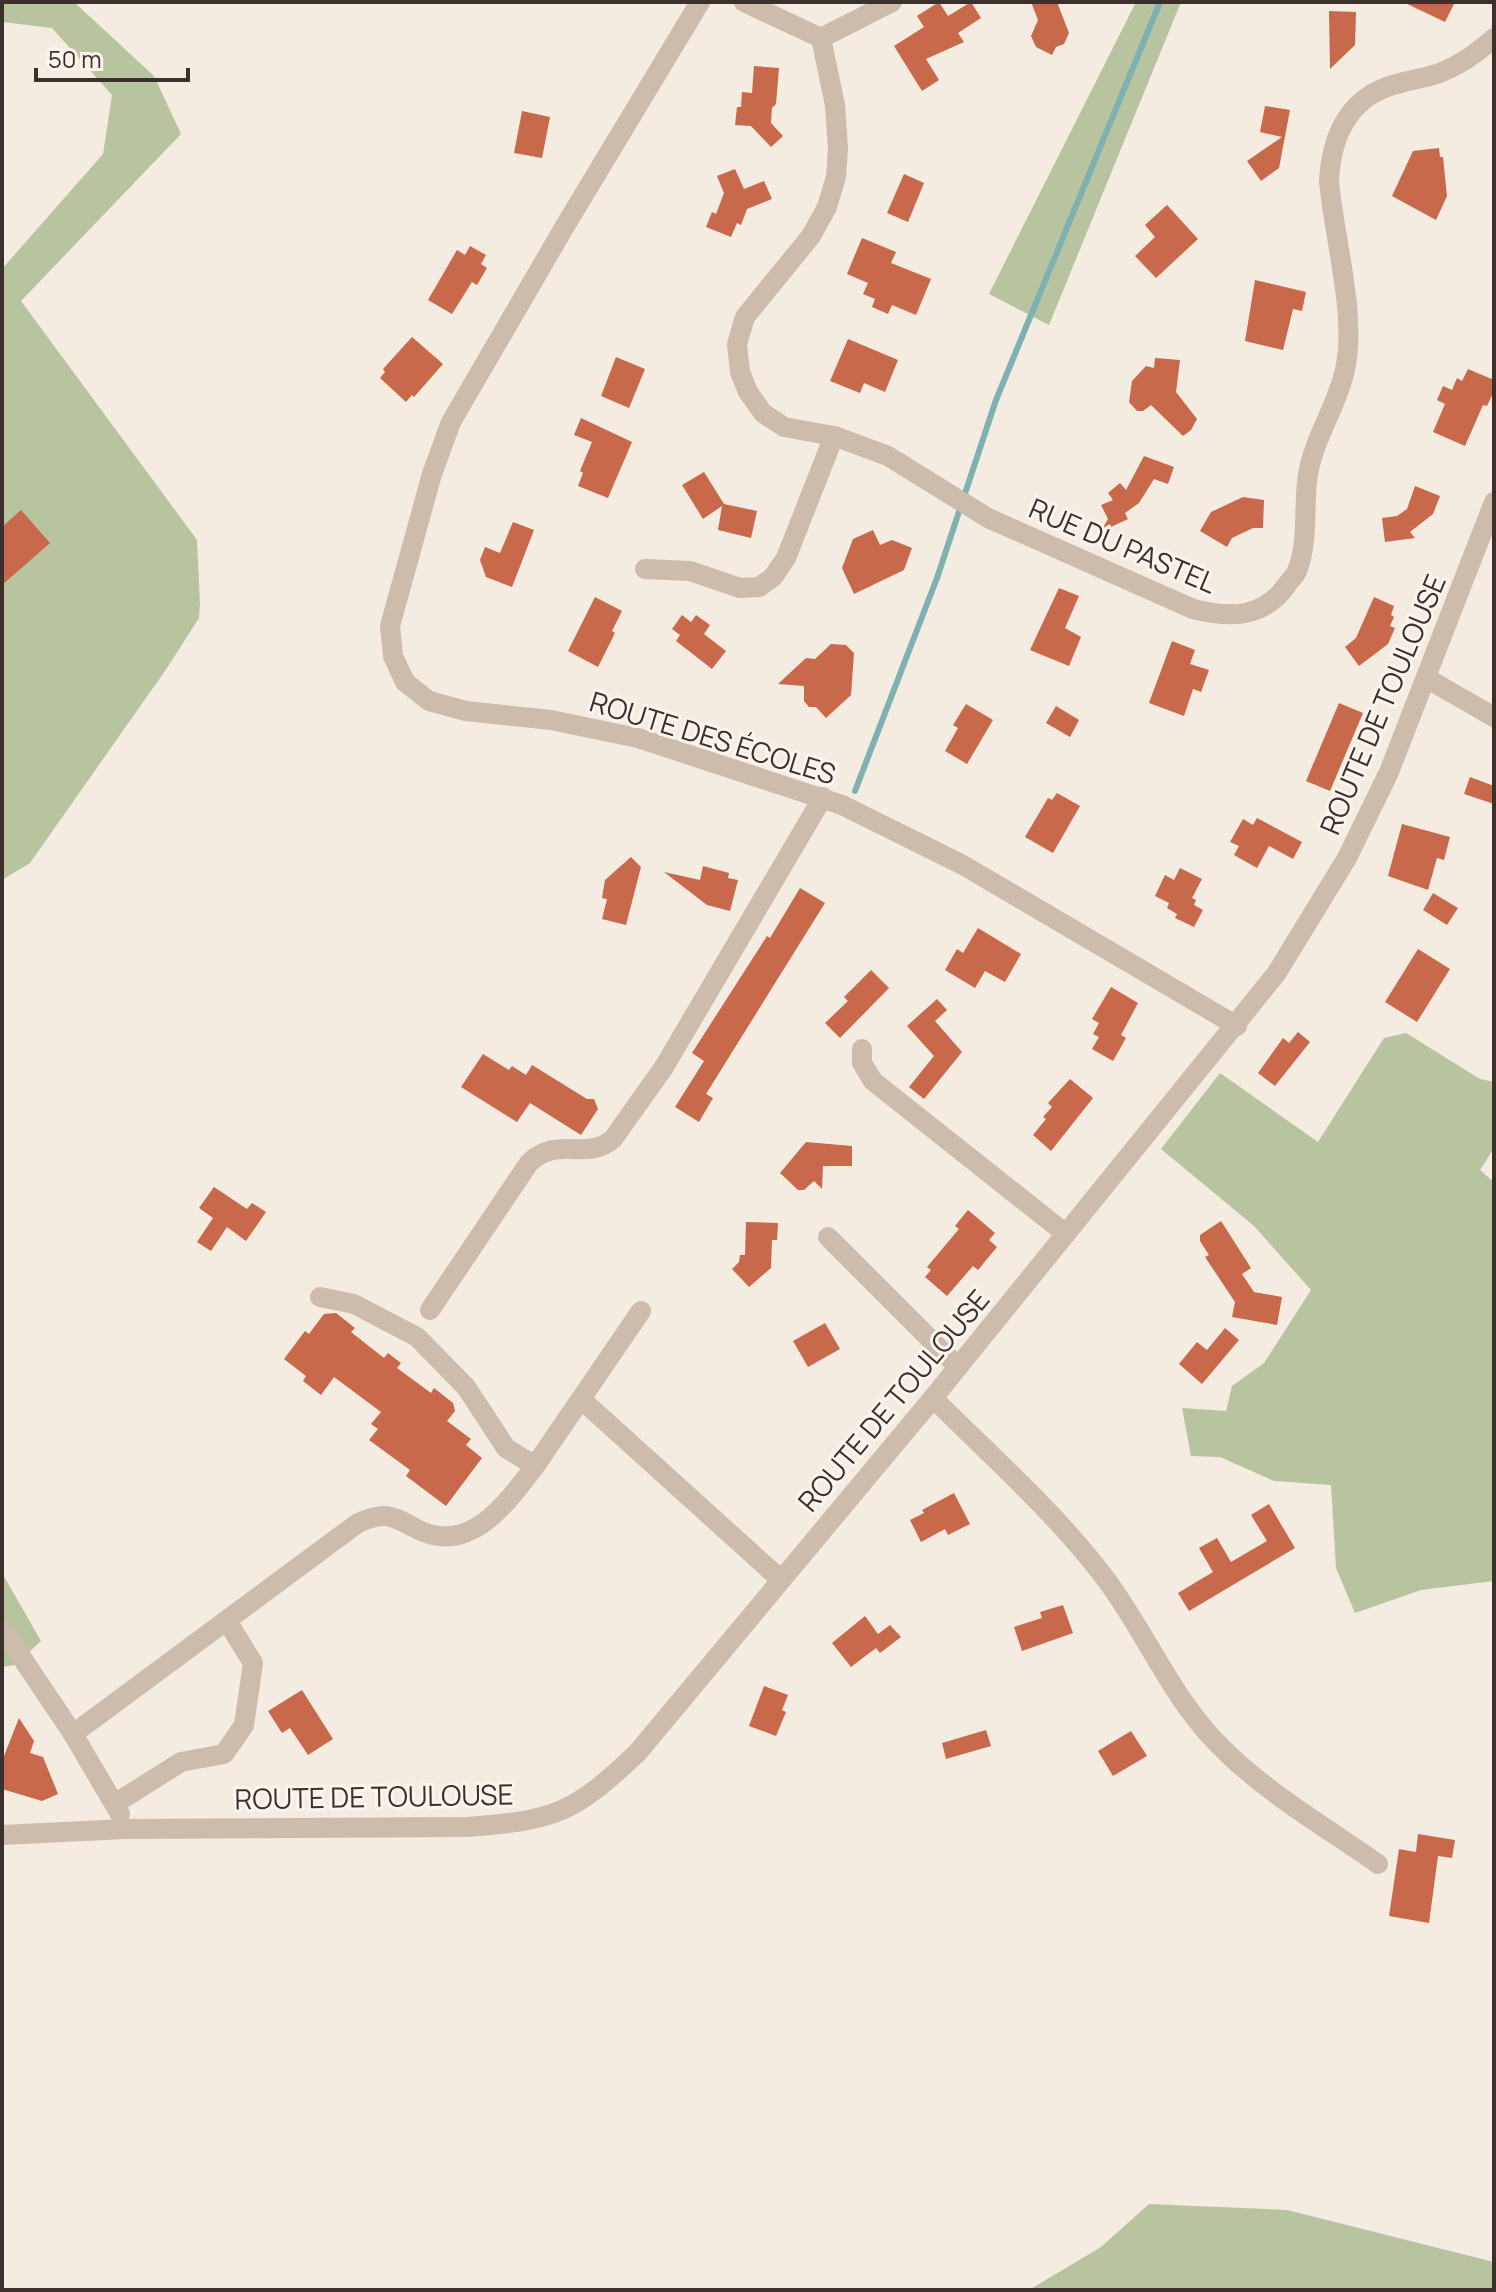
<svg xmlns="http://www.w3.org/2000/svg" width="1496" height="2292" viewBox="0 0 1496 2292" font-family="Manrope,sans-serif">
  <style>
    .green { fill: #b8c4a0 }
    .lines { fill: none; stroke-linecap: round; stroke-linejoin: round }
    .stream { stroke: #7fb0b2; stroke-width: 6 }
    .building { fill: #c8694b }
    .minor { stroke: #cdbbac; stroke-width: 20 }
    .labels { text-anchor: middle; dominant-baseline: central; stroke-width: 6; stroke-linejoin: round; paint-order: stroke }
    .street-label { font-size: 28px; fill: #3b302b; stroke: #fbf5ee }
  </style>
  <rect width="100%" height="100%" fill="#f4ebe1"/>
  <g class="green">
    <path d="M2 2H74L154 76 181 134 21 301 197 540 200 604 199 618 167 668 30 863 2 880V269L103 154 112 95 52 28 2 22Z"/>
    <path d="M1136 2H1181L1049 325 989 294Z"/>
    <path d="M1406 1033 1480 1079 1494 1082V1148L1480 1170 1494 1182V1581L1421 1590 1355 1613 1336 1568 1331 1485 1274 1481 1220 1457 1191 1456 1182 1408 1226 1411 1232 1386 1264 1363 1311 1290 1254 1226 1161 1149 1220 1073 1318 1142 1384 1038Z"/>
    <path d="M2 1573 41 1641 15 1665 2 1667Z"/>
    <path d="M1149 2204 1287 2210 1494 2262V2290H1029L1101 2247Z"/>
  </g>
  <g class="lines">
    <path class="stream" d="M855 791 937 578 996 400 1160 2"/>
  </g>
  <g class="building">
    <path d="M939 2 948 16 971 2 981 18 958 33 964 42 926 59 939 80 922 91 894 46 924 27 917 16Z"/>
    <path d="M1031 2H1057L1069 33 1064 44 1056 47 1052 55 1036 47 1031 36 1038 20Z"/>
    <path d="M1403 2H1455L1445 22Z"/>
    <path d="M1329 11 1356 12 1355 45 1330 69Z"/>
    <path d="M754 66 779 68 776 104 772 108 771 123 783 136 771 147 751 126 735 125 737 107H741L742 92 752 93Z"/>
    <path d="M1265 106 1290 110 1279 168 1261 181 1247 161 1282 137 1260 132Z"/>
    <path d="M522 111 550 117 542 158 514 153Z"/>
    <path d="M1439 148 1440 157H1443L1447 196 1436 220 1392 196 1413 151Z"/>
    <path d="M735 169 744 189 764 181 772 199 747 209 741 225 737 223 731 237 706 227 712 212 716 214 724 193 717 176Z"/>
    <path d="M904 174 924 183 908 222 887 213Z"/>
    <path d="M1167 205 1198 239 1156 278 1135 256 1155 237 1145 225Z"/>
    <path d="M862 238 896 252 891 263 931 279 916 315 892 305 888 314 872 307 875 299 863 294 868 283 847 274Z"/>
    <path d="M470 246 486 255 481 264 487 268 477 285 472 282 452 314 428 300 457 250 465 255Z"/>
    <path d="M1255 280 1306 292 1302 311 1293 309 1283 350 1245 341Z"/>
    <path d="M412 337 443 364 414 397 412 395 406 402 380 378 385 372 383 369Z"/>
    <path d="M848 339 898 360 885 392 864 383 860 393 830 381Z"/>
    <path d="M616 357 645 369 629 408 601 396Z"/>
    <path d="M1155 358 1180 360 1176 392 1197 419 1191 430 1183 436 1151 405 1143 411H1137L1129 402 1132 381 1146 366 1154 368Z"/>
    <path d="M1468 369 1494 380V391L1487 406 1483 405 1465 446 1433 432 1445 404 1437 400 1443 386 1452 390 1457 378 1462 381Z"/>
    <path d="M581 418 632 442 608 498 578 486 583 473 580 471 592 442 574 435Z"/>
    <path d="M1144 456 1174 467 1168 484 1154 479 1139 503 1125 513 1128 519 1111 527 1110 524 1101 531 1108 519 1101 505 1113 500 1108 493 1120 483 1126 490Z"/>
    <path d="M704 472 724 504 757 511 751 538 718 530 722 506 703 519 682 485Z"/>
    <path d="M1415 486 1440 496 1433 514 1410 532 1415 538 1385 542 1382 518 1397 516 1407 509Z"/>
    <path d="M1243 497 1264 500 1263 528H1253L1232 538 1227 547 1200 531 1211 512Z"/>
    <path d="M21 510 50 543 2 585V527Z"/>
    <path d="M513 522 534 530 512 587 486 577 480 560 485 547 500 553Z"/>
    <path d="M873 530 880 545 892 540 912 548 904 570 854 594 842 568 853 539Z"/>
    <path d="M1059 588 1079 596 1065 628 1081 637 1069 666 1030 650Z"/>
    <path d="M595 597 622 611 612 631 615 633 598 667 568 651Z"/>
    <path d="M1374 597 1394 606 1391 615 1394 617 1390 626 1395 628 1388 644 1359 666 1345 647 1356 638Z"/>
    <path d="M682 615 691 622 696 615 710 625 704 634 726 651 712 669 676 641 680 635 672 629Z"/>
    <path d="M1172 641 1195 650 1190 664 1209 670 1201 692 1193 689 1184 716 1149 703Z"/>
    <path d="M831 644 846 645 854 653 851 695 826 718 816 707H809L804 701V686L778 684 806 658 815 659Z"/>
    <path d="M1339 703 1363 713 1330 791 1306 781Z"/>
    <path d="M966 704 993 720 967 764 945 751 958 728 953 725Z"/>
    <path d="M1056 706 1079 720 1070 737 1046 723Z"/>
    <path d="M1470 777 1494 786V804L1464 794Z"/>
    <path d="M1057 793 1080 806 1053 853 1025 837 1048 798 1052 800Z"/>
    <path d="M1257 818 1302 842 1293 859 1269 846 1257 868 1234 855 1239 846 1230 842 1243 819 1253 825Z"/>
    <path d="M1402 824 1450 837 1444 860 1437 858 1428 890 1388 876Z"/>
    <path d="M631 857 641 867 626 925 602 919 607 899 602 898 605 880Z"/>
    <path d="M703 866 729 873 728 878 738 880 730 911 707 905 664 872 700 880Z"/>
    <path d="M1180 868 1202 879 1192 898 1196 900 1194 905 1203 910 1194 927 1175 918 1177 914 1167 908 1169 903 1155 896 1165 875 1174 880Z"/>
    <path d="M800 888 825 903 706 1094 713 1098 699 1122 675 1107 704 1061 692 1053 767 936 770 938Z"/>
    <path d="M1433 893 1458 908 1447 925 1423 910Z"/>
    <path d="M978 928 1021 954 1005 982 985 971 975 988 945 970 957 949 963 953Z"/>
    <path d="M1418 949 1450 969 1417 1022 1385 1002Z"/>
    <path d="M871 970 889 988 840 1038 825 1023 848 1001 844 997Z"/>
    <path d="M1111 987 1138 1003 1121 1035 1126 1038 1113 1061 1092 1049 1099 1037 1093 1034 1099 1023 1092 1019Z"/>
    <path d="M937 999 947 1010 935 1021 962 1052 924 1099 909 1087 934 1056 907 1026Z"/>
    <path d="M1298 1032 1310 1042 1275 1086 1258 1073 1283 1038 1289 1043Z"/>
    <path d="M483 1054 509 1070 512 1066 526 1075 532 1065 587 1099H594L598 1109 581 1135 530 1103 517 1122 461 1087Z"/>
    <path d="M1070 1079 1093 1098 1051 1151 1033 1135 1046 1119 1043 1117 1052 1107 1048 1103Z"/>
    <path d="M806 1142 852 1146V1166H823L822 1189 814 1181 804 1190H798L780 1173Z"/>
    <path d="M214 1187 247 1209 252 1203 266 1212 246 1241 227 1227 211 1251 197 1242 213 1218 199 1208Z"/>
    <path d="M968 1210 995 1233 989 1240 997 1247 978 1270 973 1266 947 1296 925 1277 931 1270 927 1267 959 1229 955 1226Z"/>
    <path d="M1221 1221 1251 1268 1242 1274 1254 1292 1282 1297 1277 1325 1232 1317 1235 1302 1205 1257 1209 1255 1200 1241V1235Z"/>
    <path d="M746 1222 778 1223 777 1240H772L771 1268 749 1287 732 1269 739 1262 740 1255H745Z"/>
    <path d="M336 1313 355 1328 351 1332 384 1358 388 1353 401 1363 397 1368 431 1393 434 1388 453 1403 455 1411 447 1421 471 1439 466 1445 482 1458 446 1506 406 1476 410 1470 369 1440 378 1429 371 1424 381 1412 334 1377 321 1395 303 1381 306 1376 284 1359 305 1331 309 1334 324 1314Z"/>
    <path d="M825 1323 840 1349 808 1367 793 1341Z"/>
    <path d="M1225 1328 1239 1340 1202 1384 1179 1364 1197 1342 1207 1350Z"/>
    <path d="M954 1493 970 1524 948 1535 945 1529 921 1542 910 1520 924 1513 922 1510Z"/>
    <path d="M1269 1504 1295 1548 1189 1611 1178 1593 1213 1572 1199 1548 1217 1538 1231 1562 1267 1541 1251 1515Z"/>
    <path d="M1063 1605 1073 1633 1022 1651 1014 1627 1042 1618 1040 1612Z"/>
    <path d="M865 1616 878 1634 890 1625 901 1637 880 1653 876 1648 851 1667 832 1643Z"/>
    <path d="M764 1686 788 1695 782 1710 786 1712 776 1736 749 1726Z"/>
    <path d="M302 1690 333 1739 308 1755 290 1728 282 1733 268 1711Z"/>
    <path d="M19 1718 34 1741 30 1753 43 1757 58 1794 42 1801 2 1789V1761Z"/>
    <path d="M986 1730 991 1746 946 1759 942 1743Z"/>
    <path d="M1131 1731 1147 1756 1113 1776 1098 1751Z"/>
    <path d="M1418 1834 1455 1840 1452 1858 1438 1856 1429 1923 1389 1916 1399 1849 1416 1852Z"/>
  </g>
  <g class="lines">
    <g class="minor">
      <path d="M700 2 565 226 451 422 432 474 390 626 393 656 405 682 429 701 466 711 551 720 638 738 842 805 963 865 1237 1026"/>
      <path d="M744 2 821 38 892 2"/>
      <path d="M821 38 835 105 838 149 836 177 827 207 811 236 745 317 737 344 740 372 748 392 763 413 784 427 834 436 888 456 988 518 1193 609C1229 618 1262 619 1286 586 1289 581 1295 576 1297 571 1309 542 1303 504 1308 474 1314 438 1337 406 1345 370 1357 314 1334 239 1329 181 1331 140 1346 102 1387 87 1405 80 1425 79 1442 72 1462 64 1478 52 1494 38"/>
      <path d="M645 569 690 571 740 588 759 587 773 577 786 558 834 436"/>
      <path d="M1426 678 1494 717"/>
      <path d="M862 1049V1063L873 1081 1066 1234"/>
      <path d="M828 1237 958 1367"/>
      <path d="M320 1297 354 1304 417 1337 466 1387 506 1448 535 1466 641 1311"/>
      <path d="M430 1310 529 1163C557 1135 585 1162 613 1139L664 1067 823 797"/>
      <path d="M933 1398C991 1456 1055 1512 1105 1578 1145 1631 1171 1696 1217 1743 1263 1791 1324 1826 1378 1864"/>
      <path d="M582 1400 780 1579"/>
      <path d="M2 1628 73 1734 120 1814"/>
      <path d="M73 1734 358 1523C389 1509 394 1518 421 1531 472 1554 509 1500 535 1466"/>
      <path d="M116 1803 181 1762 224 1754 244 1725 253 1663 227 1621"/>
      <path d="M2 1835 125 1829 467 1827C556 1820 573 1814 638 1752L933 1398 1276 974 1347 858 1389 772 1494 502"/>
    </g>
  </g>
  <g class="labels">
    <g class="street-label">
      <text transform="translate(1123 545) rotate(23)">RUE DU PASTEL</text>
      <text transform="translate(1382 704) rotate(-67)">ROUTE DE TOULOUSE</text>
      <text transform="translate(713 737) rotate(17)">ROUTE DES ÉCOLES</text>
      <text transform="translate(893 1400) rotate(-50)">ROUTE DE TOULOUSE</text>
      <text transform="translate(374 1796) rotate(-1)">ROUTE DE TOULOUSE</text>
    </g>
  </g>
  <rect width="1496" height="2292" fill="none" stroke="#3b302b" stroke-width="8"/>
  <path d="M36 68v12h152v-12" fill="none" stroke="#3b302b" stroke-width="4"/>
  <text x="48" y="68" font-size="24" fill="#3b302b" stroke="#fbf5ee" stroke-width="6" paint-order="stroke">50 m</text>
</svg>
